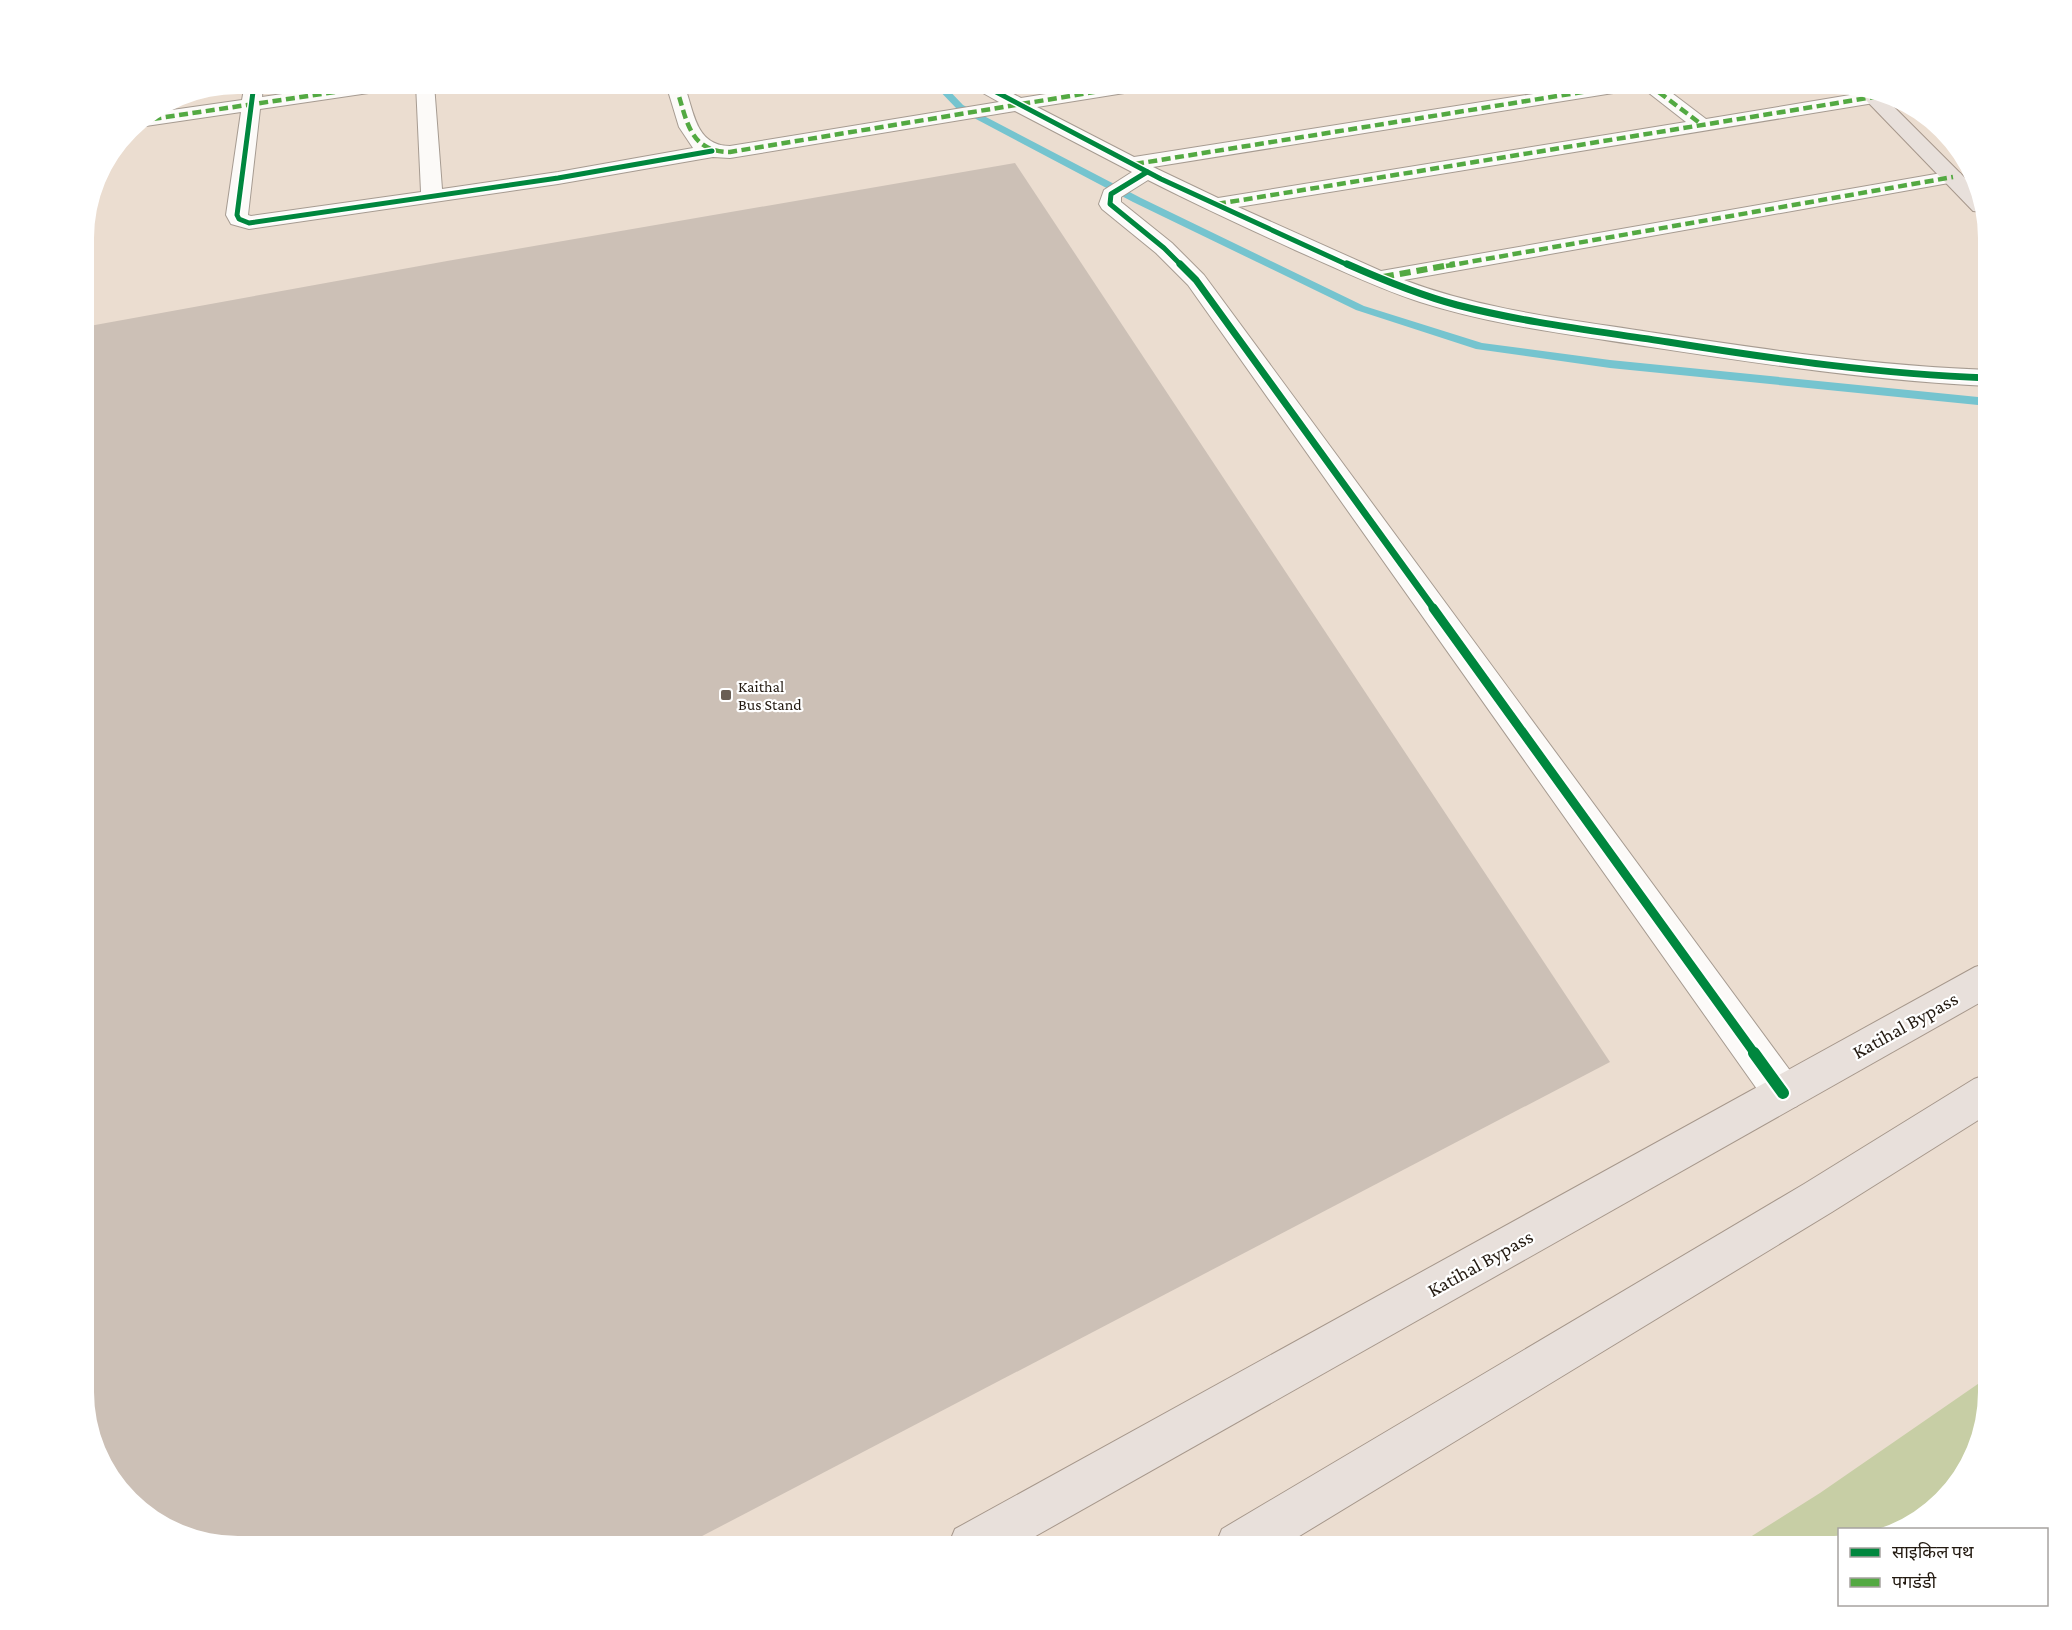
<svg xmlns="http://www.w3.org/2000/svg" width="2072" height="1630" viewBox="0 0 2072 1630" font-family="'Crimson Pro','Noto Sans Devanagari',serif">
  <style>
    .green { fill: #c7cea5 }
    .lines { fill: none; stroke-linecap: round; stroke-linejoin: round }
    .stream { fill: #75c4cf; fill-rule: evenodd }
    .building { fill: #ccc0b6 }
    .minor-casing { stroke: #a69b91; stroke-width: 2 }
    .primary-casing { stroke: #a6978b; stroke-width: 2 }
    .minor { fill: #fcfaf8; fill-rule: evenodd }
    .primary { fill: #e8e0db; fill-rule: evenodd }
    .quiet-far1 { stroke: #53a942; stroke-width: 4.5; stroke-dasharray: 9 4.5; stroke-linecap: butt }
    .quiet { stroke: #53a942; stroke-width: 6; stroke-dasharray: 11 6; stroke-linecap: butt }
    .cycleway-far3-casing { stroke: #fff; stroke-width: 8 }
    .cycleway-far2-casing { stroke: #fff; stroke-width: 10 }
    .cycleway-far1-casing { stroke: #fff; stroke-width: 13 }
    .cycleway-casing { stroke: #fff; stroke-width: 16 }
    .cycleway-far3 { stroke: #00873e; stroke-width: 5 }
    .cycleway-far2 { stroke: #00873e; stroke-width: 7 }
    .cycleway-far1 { stroke: #00873e; stroke-width: 9 }
    .cycleway { stroke: #00873e; stroke-width: 12 }
    .poi-dot { fill: #695e54; stroke: #fff; stroke-width: 2 }
    .labels { text-anchor: middle; dominant-baseline: central; stroke-width: 4.5; stroke-linejoin: round; paint-order: stroke }
    .poi-label { font-size: 16px; fill: #231a11; stroke: #fff; text-anchor: start }
    .near-street-label { font-size: 20px; fill: #231a11; stroke: #fff }
  </style>
  <rect width="100%" height="100%" fill="#ebddd0"/>
  <path class="green" d="M1988 1377V1392L1980 1441 1956 1486 1902 1529 1840 1530 1839 1545 1833 1546H1736L1820 1493Z"/>
  <g class="lines">
    <path class="stream" d="M933 84H943L963 105 1141 198 1364 306 1482 343 1610 360 1988 398V406L1610 368 1476 349 1356 310 1133 202 957 109Z"/>
  </g>
  <path class="building" d="M1015 163 1610 1062 683 1546H238L189 1538 144 1514 100 1460 84 1401V327L447 261Z"/>
  <g class="lines">
    <g class="minor-casing">
      <path id="minor" d="M245 84H263L262 97 350 84H398L396 88 389 90 260 109 248 215 251 216 421 192 416 84H434L442 189 558 172 693 148 679 127 666 84H684C694 111 695 146 730 146L999 102 974 88 972 84H995L1021 98 1108 84H1152L1150 88 1143 90 1037 107 1134 157 1596 84H1660L1706 119 1874 91 1881 93 1884 97 1881 101 1874 103 1238 207 1381 271 1953 171 1960 173 1963 177 1960 181 1404 280C1483 310 1566 319 1649 332 1762 349 1874 366 1988 370V386C1875 381 1763 364 1651 347 1574 335 1495 326 1420 302 1377 288 1336 268 1295 250 1245 227 1197 205 1148 180L1121 197V202L1172 243 1204 275 1797 1080 1802 1093 1797 1106 1783 1111 1769 1106 1188 285 1156 253 1102 209 1099 204 1104 190 1132 172 1015 111 730 158 713 157 558 184 249 229 231 224 226 215 241 112 139 127 134 126 151 113 242 100ZM1640 86 1686 122 1218 198 1153 167 1632 90Z"/>
    </g>
    <g class="primary-casing">
      <g id="primary">
        <path d="M1859 88 1879 92 1977 190 1982 212 1973 211 1860 94Z"/>
        <path d="M1988 963V998L1018 1546H948L955 1529 1975 967Z"/>
        <path d="M1988 1074V1114L1832 1212 1283 1546H1215L1222 1529 1804 1184 1974 1079Z"/>
      </g>
    </g>
    <use href="#minor" class="minor"/>
    <use href="#primary" class="primary"/>
    <g class="quiet-far1">
      <path d="M675 84C687 117 687 152 730 152L1143 84"/>
      <path d="M1648 84 1701 124"/>
      <path d="M139 121 389 84"/>
      <path d="M1135 164 1632 84"/>
      <path d="M1217 204 1874 97"/>
      <path d="M1446 266 1953 177"/>
    </g>
    <path class="quiet" d="M1383 277 1455 264"/>
    <g class="cycleway-far3-casing">
      <g id="cycleway-far3">
        <path d="M254 84 237 215 239 219 249 223 558 178 712 151"/>
        <path d="M981 84 1161 179 1350 266"/>
        <path d="M1147 172 1111 194 1110 204 1164 248 1182 266"/>
      </g>
    </g>
    <g class="cycleway-far2-casing">
      <g id="cycleway-far2">
        <path d="M1180 264 1196 280 1434 609"/>
        <path d="M1347 264C1383 280 1419 295 1457 305 1526 323 1597 331 1668 342 1774 359 1880 374 1988 378"/>
      </g>
    </g>
    <g class="cycleway-far1-casing">
      <path id="cycleway-far1" d="M1433 608 1755 1054"/>
    </g>
    <g class="cycleway-casing">
      <path id="cycleway" d="M1754 1053 1783 1093"/>
    </g>
    <use href="#cycleway-far3" class="cycleway-far3"/>
    <use href="#cycleway-far2" class="cycleway-far2"/>
    <use href="#cycleway-far1" class="cycleway-far1"/>
    <use href="#cycleway" class="cycleway"/>
  </g>
  <rect class="poi-dot" x="720" y="689" width="12" height="12" rx="3"/>
  <g class="labels">
    <g class="poi-label">
      <text x="738" y="686">Kaithal<tspan x="738" dy="18">Bus Stand</tspan></text>
    </g>
    <g class="near-street-label">
      <text transform="translate(1905 1025) rotate(-29)">Katihal Bypass</text>
      <text transform="translate(1480 1263) rotate(-29)">Katihal Bypass</text>
    </g>
  </g>
  <path d="M0 0H2072V1630H0ZM238 94H1834A144 144 0 0 1 1978 238V1392A144 144 0 0 1 1834 1536H238A144 144 0 0 1 94 1392V238A144 144 0 0 1 238 94Z" fill="#fff" fill-rule="evenodd"/>
  <rect x="1838" y="1528" width="210" height="78" fill="#ffffff" stroke="#a7a3a0" stroke-width="1.5"/>
  <rect x="1850" y="1548" width="30" height="9" fill="#00873e" stroke="#a7a3a0" stroke-width="1.5"/>
  <text x="1892" y="1558" font-size="18" fill="#231a11">साइकिल पथ</text>
  <rect x="1850" y="1578" width="30" height="9" fill="#53a942" stroke="#a7a3a0" stroke-width="1.5"/>
  <text x="1892" y="1588" font-size="18" fill="#231a11">पगडंडी</text>
</svg>
